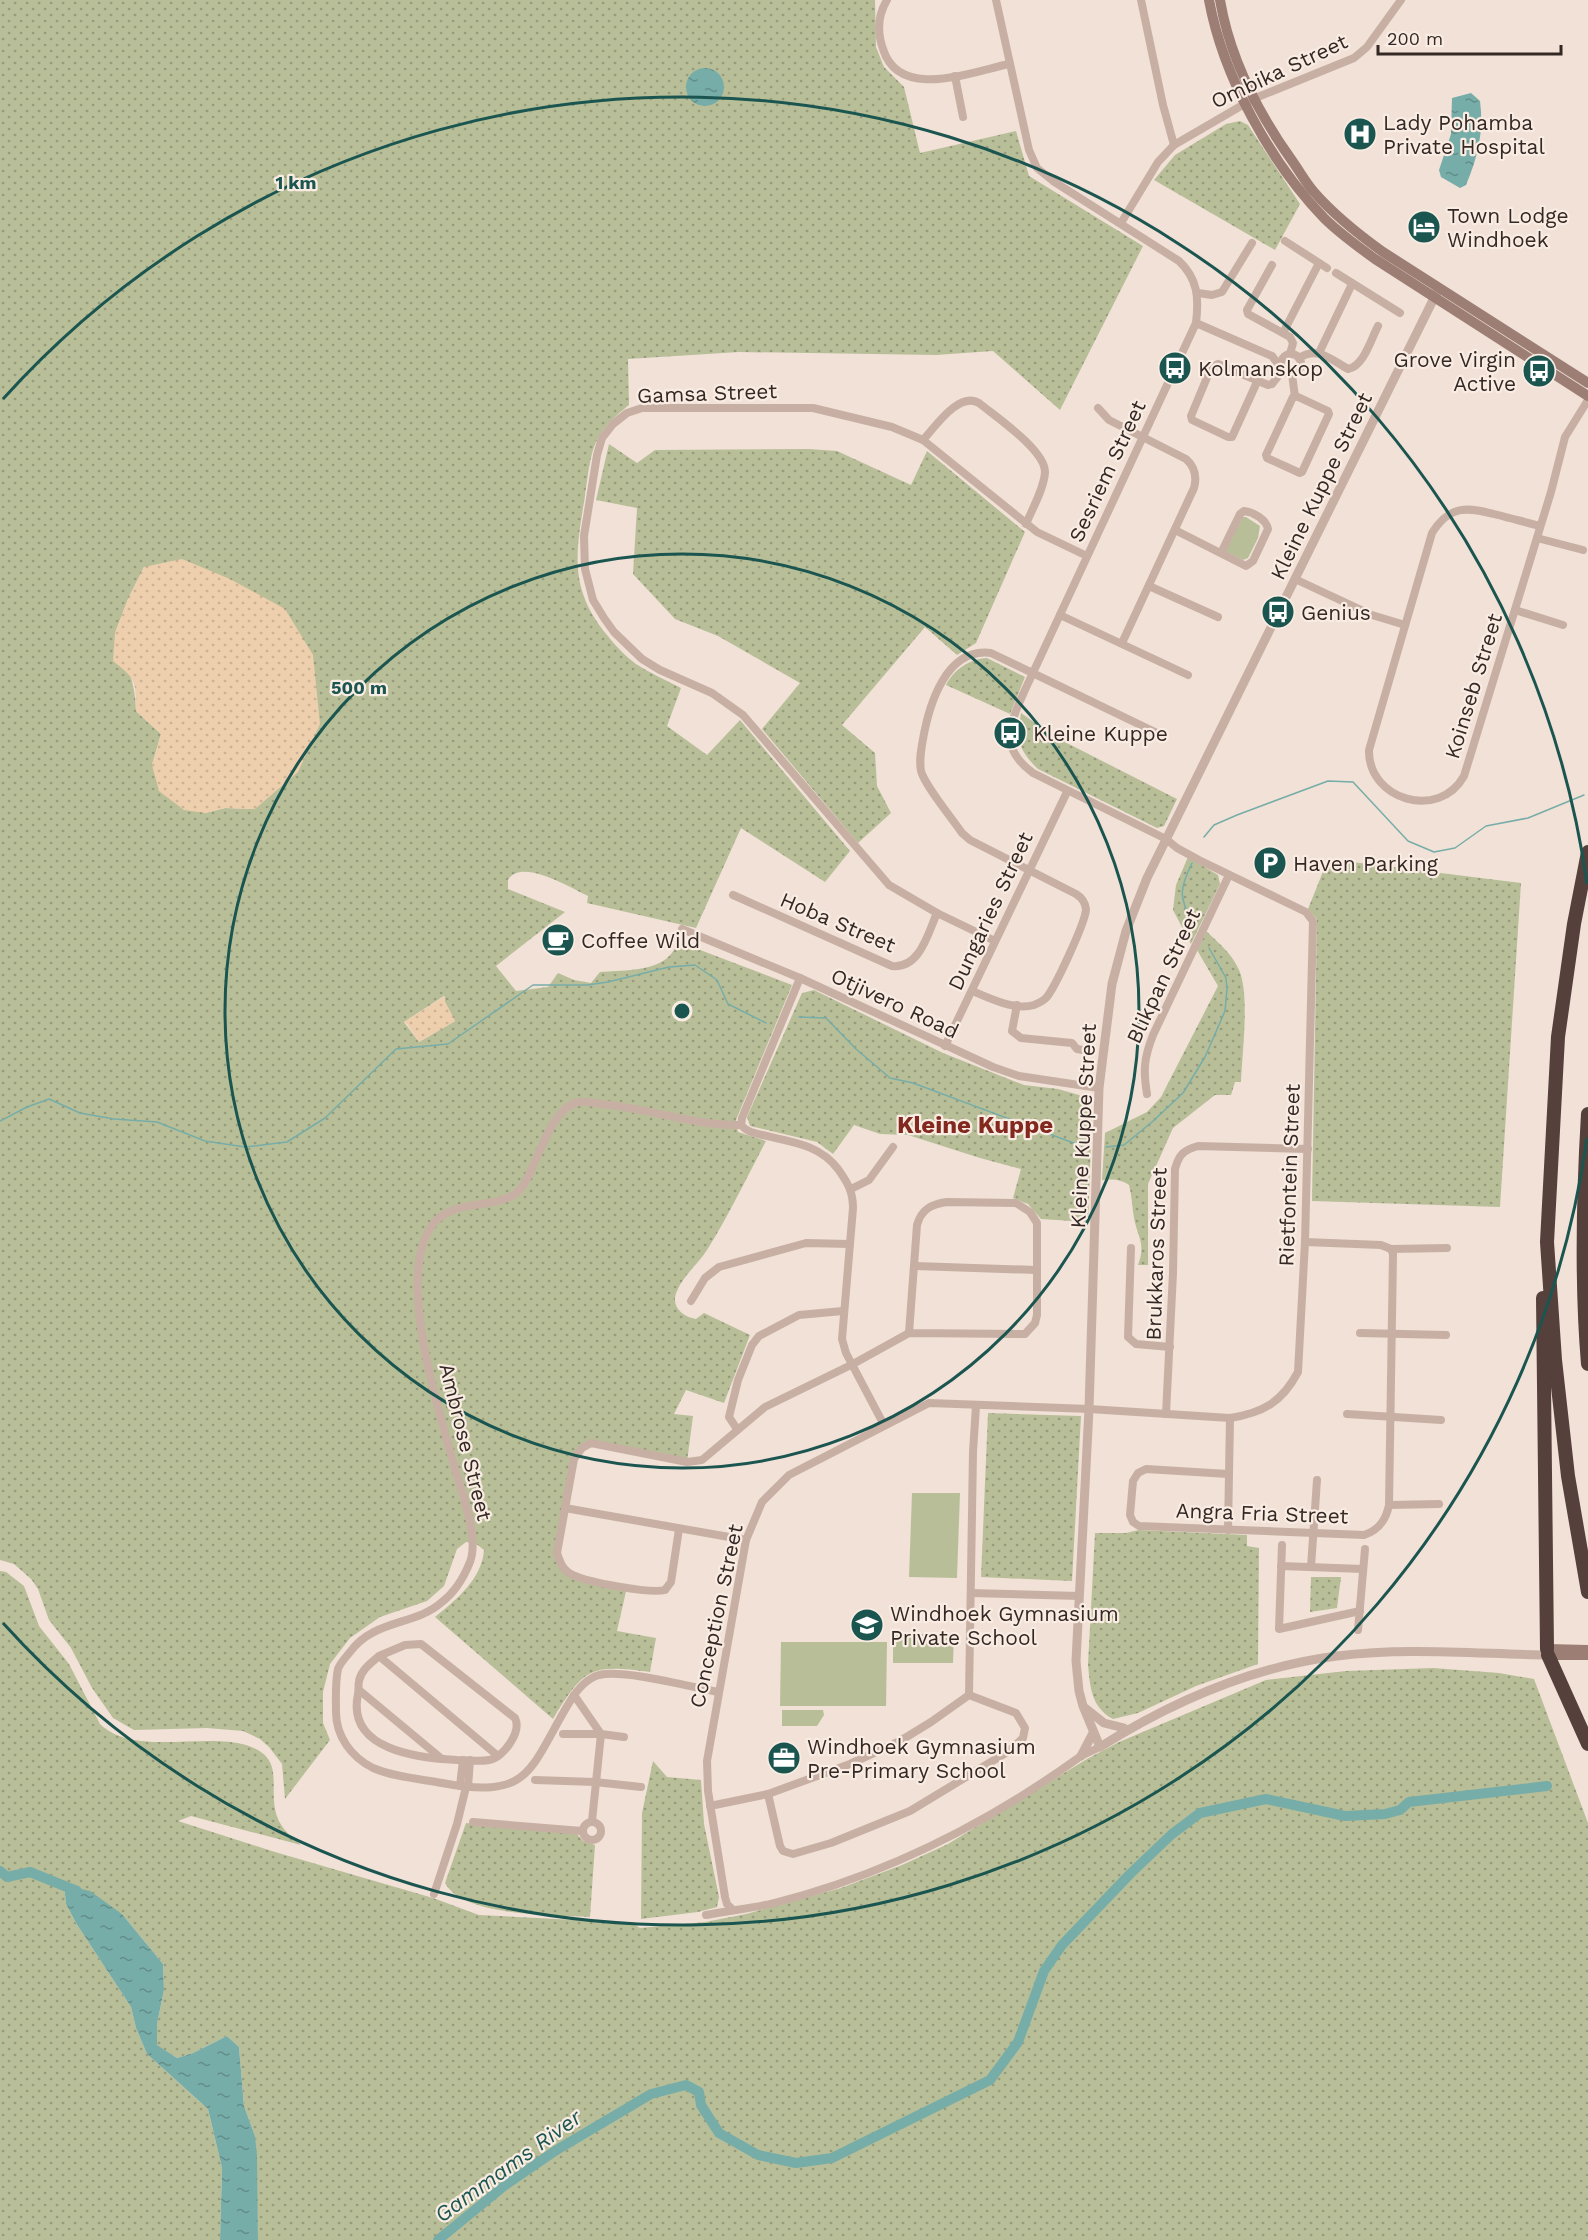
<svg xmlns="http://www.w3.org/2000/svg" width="1588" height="2240" viewBox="0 0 1588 2240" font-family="'Work Sans',sans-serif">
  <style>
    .grass { fill: url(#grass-dots); fill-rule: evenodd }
    .sand { fill: url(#sand-dots) }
    .park { fill: #b8bf98 }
    .water { fill: url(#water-ripples) }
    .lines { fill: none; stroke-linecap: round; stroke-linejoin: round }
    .stream { stroke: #77ada8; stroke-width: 1.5 }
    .river { stroke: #77ada8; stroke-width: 10 }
    .minor { stroke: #c8afa4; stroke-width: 8 }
    .tertiary { stroke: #c8afa4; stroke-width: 9 }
    .secondary { stroke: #9c7e75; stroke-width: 10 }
    .motorway { stroke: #55403c; stroke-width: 14 }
    .ring { fill: none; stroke: #1b5550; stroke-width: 3 }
    .labels { text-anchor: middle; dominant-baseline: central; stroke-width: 4.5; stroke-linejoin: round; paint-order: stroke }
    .street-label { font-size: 21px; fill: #342825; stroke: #f9ece3 }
    .poi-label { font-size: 21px; fill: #342825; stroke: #f9ece3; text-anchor: start }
    .water-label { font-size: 22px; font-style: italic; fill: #1b5550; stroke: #f9ece3 }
    .quarter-label { font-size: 24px; font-weight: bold; fill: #82281f; stroke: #f9ece3 }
    .centre { fill: #1b5550; stroke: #f9ece3; stroke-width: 3 }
    .ring-label { font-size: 18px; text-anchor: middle; font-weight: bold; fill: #1b5550; stroke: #f9ece3; stroke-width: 4.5; stroke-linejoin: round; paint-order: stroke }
  </style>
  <defs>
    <pattern id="grass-dots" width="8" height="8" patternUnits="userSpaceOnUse" patternTransform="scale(1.5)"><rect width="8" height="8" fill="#b8bf98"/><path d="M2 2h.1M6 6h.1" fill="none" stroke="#969b7c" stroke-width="1.8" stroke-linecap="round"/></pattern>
    <pattern id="sand-dots" width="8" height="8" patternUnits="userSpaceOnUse" patternTransform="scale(1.5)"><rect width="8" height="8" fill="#edcead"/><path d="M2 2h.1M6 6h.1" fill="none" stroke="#ccb195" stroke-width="1.8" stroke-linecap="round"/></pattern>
    <pattern id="water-ripples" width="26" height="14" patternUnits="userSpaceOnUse" patternTransform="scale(1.5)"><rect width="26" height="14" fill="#77ada8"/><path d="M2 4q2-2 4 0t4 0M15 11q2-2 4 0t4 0" fill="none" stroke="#628d89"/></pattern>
  </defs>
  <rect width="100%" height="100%" fill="#f1e1d7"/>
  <g class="grass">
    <path d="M0 0H875L876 47 884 67 904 87 920 153 1016 131 1029 176 1143 246 1060 410 993 351 936 355 739 352 628 359 629 405C590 436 592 450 585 496 576 552 568 588 607 635 615 645 625 656 636 664 650 673 666 680 681 688L667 726 707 755 740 720 850 851 825 882 741 828 696 928 587 903 588 896C571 888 521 857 508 880V889L565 912 496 966 516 991 548 987 558 973 574 980 591 983 600 972C620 970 651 972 667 958 672 954 676 947 679 942L792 985 736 1120 738 1132 766 1141C747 1177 729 1215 707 1250 698 1264 683 1276 677 1291 670 1306 682 1317 696 1319L704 1313 750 1335 724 1403 686 1390 674 1414 693 1416 687 1462 591 1443 574 1459 557 1553 572 1575 627 1587 617 1631 656 1638 650 1672C590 1664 584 1668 553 1719L435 1617C456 1600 482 1579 484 1550L475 1543 466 1542 457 1549 444 1586 427 1601 380 1617 350 1638 330 1664 323 1692V1723L330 1740 285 1799 282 1764 269 1747 260 1739 243 1731 207 1728 134 1730 113 1718 92 1688 71 1648 49 1620 38 1589 31 1579 14 1564 0 1560ZM144 567 255 809 225 808 205 813 152 765 161 734 136 711C136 683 125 659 115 633L128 599ZM444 996 445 1002 455 1021 419 1042 404 1022Z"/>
    <path d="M1240 121 1248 125 1300 204 1275 250 1154 180 1175 155 1226 124Z"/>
    <path d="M609 444 637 463 655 450 809 449 837 451 911 485 927 451 1025 532 976 643 957 655 925 627 842 725 875 753 877 786 891 813 858 843 762 729 800 683 718 636 675 619 633 574 637 508 596 500Z"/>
    <path d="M987 658 1025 677 1010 714 946 685C954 669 970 659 987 658Z"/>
    <path d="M1021 713 1055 737 1177 799 1164 826 1157 828 1038 769C1018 750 1017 740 1021 713Z"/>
    <path d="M1188 857 1218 875 1220 884 1191 944 1173 910 1176 885Z"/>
    <path d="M1328 859 1521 883 1500 1207 1312 1201 1317 919 1308 909Z"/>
    <path d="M1206 931C1219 943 1232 954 1239 970 1250 994 1242 1054 1241 1082H1235L1231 1095H1215L1173 1128 1148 1184V1265H1138C1146 1243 1138 1239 1134 1218 1132 1207 1132 1196 1129 1185 1120 1179 1113 1179 1102 1180L1105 1133 1147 1112 1161 1097 1218 986 1197 950Z"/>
    <path d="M814 990 943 1053 1024 1085 1058 1089 1079 1095 1089 1103 1092 1116 1088 1222 1041 1219 1028 1204 1013 1198 1021 1169 980 1158 908 1135 880 1134 854 1125 833 1154 817 1142 750 1126 747 1117 802 993Z"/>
    <path d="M988 1413 1081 1416 1072 1581 981 1577Z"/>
    <path d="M1139 1530 1247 1535V1546L1259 1548 1258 1664 1196 1686 1138 1713 1113 1719C1091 1707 1090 1687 1088 1664L1095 1533H1126Z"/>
    <path d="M0 1571 6 1572 24 1586 39 1626 69 1664 100 1724C134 1757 203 1732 246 1745 284 1757 270 1782 275 1809 278 1826 289 1835 301 1845L191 1816 178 1821 275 1852 433 1898 479 1915 632 1923 640 1928 705 1922 746 1914 841 1888 902 1865 948 1844 1087 1759 1119 1742 1266 1680 1346 1671 1433 1668 1499 1673 1534 1679 1588 1823V2240H258L255 2136 244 2106 239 2047 227 2036 193 2053 177 2058 156 2045 157 2024 164 1990 163 1964 122 1914 64 1885 66 1904 76 1923 131 2007 136 2028 147 2054 208 2109 222 2168 220 2240H0Z"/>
    <path d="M1311 1577H1341L1337 1608 1310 1612Z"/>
    <path d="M653 1761 667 1777 701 1780 704 1824 719 1897 717 1907 698 1912 641 1919 642 1813Z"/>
    <path d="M466 1823 577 1834 583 1841 595 1845 590 1917C556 1915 463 1917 445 1883Z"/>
  </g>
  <g class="sand">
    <path d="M182 559 230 579 285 609 313 655 320 724 298 772 255 809 225 808 205 813 184 810 159 791 152 765 161 734 136 711C136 681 136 679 113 661L115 633 128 599 144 567Z"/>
    <path d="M445 996V1002L455 1021 419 1042 407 1024 404 1022Z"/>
  </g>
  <g class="park">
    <path d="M1241 517H1246L1260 526 1258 538 1248 558 1243 560 1224 551Z"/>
    <path d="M912 1493H960L957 1578 909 1577Z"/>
    <path d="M893 1634H954L953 1663H893Z"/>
    <path d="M781 1642H887L886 1706H780Z"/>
    <path d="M782 1710H823L824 1715 817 1726H782Z"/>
  </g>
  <g class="water">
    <circle cx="705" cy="87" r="19"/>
    <path d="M1471 93 1480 101C1484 131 1478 157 1466 185L1460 188 1441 177 1439 170 1451 134 1452 98Z"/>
    <path d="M64 1885 90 1891 122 1914 163 1964 164 1990 157 2024V2045L177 2058 193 2053 227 2036 239 2047 244 2106 255 2136 257 2155 258 2240H220L222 2168 208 2109 147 2054 136 2028 131 2007 76 1923 66 1904Z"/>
  </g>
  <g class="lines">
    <g class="stream">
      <path d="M1204 837 1214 825 1237 815 1328 781 1353 782 1408 841 1434 852 1455 848 1486 826 1528 818 1584 795"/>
      <path d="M1192 863C1179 890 1179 896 1192 923"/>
      <path d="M799 1017 826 1018 856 1049 890 1078 913 1083 1079 1145"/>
      <path d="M0 1121 27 1107 49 1099 80 1113 114 1119 157 1122 205 1141 245 1147 287 1142 325 1118 396 1049 448 1044 533 985H587L608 982 669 967 695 965 717 980 728 1004 766 1023"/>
      <path d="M1106 1147 1124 1145 1152 1122 1183 1093 1205 1057 1225 1011 1227 989 1226 978 1209 948"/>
    </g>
    <g class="river">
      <path d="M0 1871 7 1877 30 1872 77 1891"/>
      <path d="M438 2240 504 2186 555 2151 651 2094 686 2085 699 2092 701 2105 719 2133 758 2155 796 2163 832 2158 990 2080 1018 2042 1044 1971 1062 1945 1131 1873 1172 1834 1200 1813 1266 1799 1345 1816 1385 1814 1400 1810 1409 1802 1547 1786"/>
    </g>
    <g class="minor">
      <path d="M887 0C878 15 877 32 883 49 899 101 971 72 1009 64"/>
      <path d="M1141 0 1163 105 1174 145"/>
      <path d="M955 76 963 117"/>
      <path d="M1121 223 1158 162 1174 145 1253 99 1354 58 1367 47 1401 0"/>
      <path d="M1285 241 1327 268"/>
      <path d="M1272 265 1247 310 1248 314 1290 337 1293 343 1290 354"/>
      <path d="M1336 273 1400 313"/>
      <path d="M1198 293 1212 295 1222 292 1252 243"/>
      <path d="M1196 323 1272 356 1281 368"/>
      <path d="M1283 333 1319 263"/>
      <path d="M1319 353 1352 284"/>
      <circle cx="1291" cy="364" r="10"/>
      <path d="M1299 358C1318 346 1330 359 1348 369 1364 366 1371 339 1378 326"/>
      <path d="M1292 374 1295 397"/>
      <path d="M1257 382 1232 437H1228L1192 420 1191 416 1211 368 1218 364 1268 385 1272 384 1283 370"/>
      <path d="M1296 396 1328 411 1329 414 1302 472 1300 473 1267 458 1266 455 1293 397Z"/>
      <path d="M1098 408 1109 420 1186 459C1195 467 1197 477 1194 488L1122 643"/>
      <path d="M923 440C935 427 959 391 979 403 996 417 1045 450 1045 472 1044 489 1032 509 1026 524"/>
      <path d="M1540 526C1526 522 1512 519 1498 515 1468 507 1450 504 1432 533L1369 750C1368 800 1439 821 1464 776L1551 492 1565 437 1588 400"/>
      <path d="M1175 530 1246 566 1253 561 1268 529C1266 519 1253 512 1244 511L1240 514 1221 553"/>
      <path d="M1537 538 1583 550"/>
      <path d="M1295 579 1372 615 1405 625"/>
      <path d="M1149 586 1218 617"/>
      <path d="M1515 610 1563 625"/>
      <path d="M1060 615 1188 675"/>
      <path d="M733 895 892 966C920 969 928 933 937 913"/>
      <path d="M682 929 800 978 993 1067 1019 1076 1099 1088"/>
      <path d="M995 941 937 913 889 885 743 715 712 693 660 670 642 659 614 632 604 618 593 600 585 569 584 536 597 455 602 438 613 424 627 413 642 408H813L892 427 923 440 1037 532 1087 556"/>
      <path d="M800 978 742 1118 741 1125C747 1132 754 1133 762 1135 791 1142 819 1144 838 1169 848 1183 853 1192 853 1208L842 1339 846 1353 884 1425"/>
      <path d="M972 991C990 998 1014 1011 1034 1005 1039 1003 1043 1001 1046 998 1055 988 1086 921 1086 909 1085 902 1081 897 1076 894L970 840 962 833C952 818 925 786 921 771 919 760 921 750 923 739 929 705 946 647 991 653L1157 733"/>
      <path d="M1017 1005 1012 1031 1021 1038 1072 1043 1077 1049 1083 1050"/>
      <path d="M945 1046 1067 792"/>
      <path d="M1147 1094C1143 1070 1144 1058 1153 1035L1229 875"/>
      <path d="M851 1189 869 1180 893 1147"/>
      <path d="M1131 1248 1128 1337 1136 1344 1170 1347"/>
      <path d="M1391 1249 1447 1248"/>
      <path d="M915 1266 1036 1270"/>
      <path d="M691 1301 705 1278 719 1267 806 1243 849 1244"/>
      <path d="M1360 1333 1446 1335"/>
      <path d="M1166 1414 1173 1273 1175 1169C1179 1154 1184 1150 1198 1146L1308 1149"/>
      <path d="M1347 1414 1441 1420"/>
      <path d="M737 1429 729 1417 738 1380 752 1345 759 1336 799 1315 843 1311"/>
      <path d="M1228 1474 1146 1469 1138 1473 1133 1481 1130 1515 1133 1522 1139 1526 1364 1535C1379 1530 1386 1520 1389 1505L1393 1254 1391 1249 1381 1245 1305 1242"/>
      <path d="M1389 1505 1439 1504"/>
      <path d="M565 1508 746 1540"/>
      <path d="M679 1529 671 1582 665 1590C650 1594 588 1582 573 1575 563 1571 560 1562 557 1553L574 1459 582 1448 591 1443 687 1462 702 1460 765 1407 853 1364 909 1333 1025 1334 1035 1323 1037 1315V1223L1030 1212 1016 1203 947 1202C931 1204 921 1210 917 1225L909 1333"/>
      <path d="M1228 1530 1230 1418"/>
      <path d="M1282 1545 1279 1629 1360 1611"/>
      <path d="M1281 1566 1363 1569"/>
      <path d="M1311 1567 1317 1480"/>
      <path d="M971 1593 1079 1596"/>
      <path d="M1358 1630 1365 1549"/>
      <path d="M379 1656C371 1663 361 1670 359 1681 358 1685 359 1690 358 1694 346 1750 418 1758 457 1760 467 1760 479 1762 489 1760 503 1758 522 1732 515 1718L421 1644 405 1645 379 1656 498 1756"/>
      <path d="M359 1690 442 1759"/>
      <path d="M718 1692C691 1687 624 1669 599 1675 585 1679 576 1691 569 1703 529 1769 532 1800 442 1783 420 1779 394 1777 373 1768 351 1757 336 1736 336 1712 336 1699 335 1682 338 1669 340 1663 346 1657 350 1652 374 1619 415 1626 442 1602 455 1592 464 1577 470 1562 479 1538 463 1496 456 1472 440 1415 394 1275 433 1224 453 1197 506 1211 522 1187 538 1165 550 1105 580 1102 586 1101 595 1103 601 1104 648 1108 694 1126 741 1125"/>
      <path d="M574 1695 601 1734 592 1821"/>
      <path d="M563 1734H601L624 1737"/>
      <path d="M535 1780 595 1782 641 1787"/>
      <path d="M460 1786 463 1760"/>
      <path d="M468 1787 470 1760"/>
      <path d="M768 1794 780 1846 783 1851 793 1854 831 1843 910 1811 1009 1751 1023 1738 1025 1728 1016 1713 969 1695"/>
      <path d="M710 1806 768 1794 850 1764 900 1741 931 1722 969 1695 973 1452 976 1406"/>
      <circle cx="592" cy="1831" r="9"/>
      <path d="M473 1822 582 1831"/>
      <path d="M434 1894 457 1824 466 1787"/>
      <path d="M733 1910 727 1904 725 1897 708 1791 707 1761 746 1540 762 1502 789 1475 929 1403 1089 1409 1230 1418C1263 1413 1282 1402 1298 1372L1305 1242 1313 921 1306 912 1199 860 1177 848 1166 839 1033 773C999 748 1009 726 1024 692L1196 323C1199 298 1198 279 1179 261L1053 181 1037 168 1029 150 996 0"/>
      <path d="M706 1915C729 1910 751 1909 774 1903 885 1875 988 1823 1081 1756L1100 1747"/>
    </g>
    <g class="tertiary">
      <path d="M1437 292 1147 878 1126 931 1112 984 1099 1088 1089 1409 1076 1661 1079 1691 1083 1706 1100 1747C1173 1701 1251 1667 1337 1656 1406 1647 1479 1654 1548 1655"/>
      <path d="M1085 1708 1104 1723 1124 1728"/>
      <path d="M1081 1756 1093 1733"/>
    </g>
    <g class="secondary">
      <path d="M1209 0C1223 76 1270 162 1324 218 1339 233 1357 246 1375 259L1588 396"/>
      <path d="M1220 0C1230 60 1258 113 1293 162 1300 172 1306 183 1314 192 1334 215 1358 234 1383 252L1588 383"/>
      <path d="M1588 1650 1547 1649 1548 1655H1588"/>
    </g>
    <g class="motorway">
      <path d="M1588 852 1574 924 1558 1037 1547 1242 1555 1360 1568 1476 1588 1592"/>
      <path d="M1588 1114C1583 1198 1581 1281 1588 1364"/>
      <path d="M1543 1298 1547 1649"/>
      <path d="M1548 1655 1588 1744"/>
    </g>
  </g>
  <g class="ring">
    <circle cx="682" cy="1011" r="457"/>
    <path d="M1587 1138A914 914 0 0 1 3 1623M3 399A914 914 0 0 1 1587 884"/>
  </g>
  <defs>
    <g id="hospital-disc" transform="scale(1.725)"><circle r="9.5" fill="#1b5550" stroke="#f9ece3"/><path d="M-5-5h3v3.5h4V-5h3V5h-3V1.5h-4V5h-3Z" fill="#fff"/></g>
    <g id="hotel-disc" transform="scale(1.725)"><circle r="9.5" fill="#1b5550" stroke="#f9ece3"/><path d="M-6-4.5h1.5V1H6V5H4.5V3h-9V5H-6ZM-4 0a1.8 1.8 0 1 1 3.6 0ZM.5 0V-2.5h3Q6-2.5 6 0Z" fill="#fff"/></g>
    <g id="bus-disc" transform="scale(1.725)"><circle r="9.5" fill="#1b5550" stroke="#f9ece3"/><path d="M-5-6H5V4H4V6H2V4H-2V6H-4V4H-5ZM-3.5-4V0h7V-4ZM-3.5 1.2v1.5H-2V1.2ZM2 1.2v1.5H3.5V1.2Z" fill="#fff"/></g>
    <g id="parking-disc" transform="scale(1.725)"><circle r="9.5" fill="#1b5550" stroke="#f9ece3"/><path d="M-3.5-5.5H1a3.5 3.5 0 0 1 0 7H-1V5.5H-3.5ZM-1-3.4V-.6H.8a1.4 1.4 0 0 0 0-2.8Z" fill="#fff"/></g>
    <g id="cafe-disc" transform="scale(1.725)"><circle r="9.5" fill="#1b5550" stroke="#f9ece3"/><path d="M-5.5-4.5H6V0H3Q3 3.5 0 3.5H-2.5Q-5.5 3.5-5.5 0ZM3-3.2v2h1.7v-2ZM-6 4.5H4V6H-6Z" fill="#fff"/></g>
    <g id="school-disc" transform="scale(1.725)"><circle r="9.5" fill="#1b5550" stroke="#f9ece3"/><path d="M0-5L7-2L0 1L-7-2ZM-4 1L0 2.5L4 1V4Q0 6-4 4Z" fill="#fff"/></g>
    <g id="office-disc" transform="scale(1.725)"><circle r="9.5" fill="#1b5550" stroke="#f9ece3"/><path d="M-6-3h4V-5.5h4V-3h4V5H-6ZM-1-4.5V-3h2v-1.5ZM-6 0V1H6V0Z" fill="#fff"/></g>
  </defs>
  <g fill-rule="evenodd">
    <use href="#hospital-disc" x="1360" y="134"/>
    <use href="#hotel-disc" x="1424" y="227"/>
    <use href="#bus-disc" x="1175" y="368"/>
    <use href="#bus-disc" x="1539" y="371"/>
    <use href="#bus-disc" x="1278" y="612"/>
    <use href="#bus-disc" x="1010" y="733"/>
    <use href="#parking-disc" x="1270" y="863"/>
    <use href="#cafe-disc" x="558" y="940"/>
    <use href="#school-disc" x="867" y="1625"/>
    <use href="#office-disc" x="784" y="1758"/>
  </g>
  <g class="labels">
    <g class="street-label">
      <text transform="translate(1279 71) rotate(-25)">Ombika Street</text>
      <text transform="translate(707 393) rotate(-2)">Gamsa Street</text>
      <text transform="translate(1107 471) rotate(-65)">Sesriem Street</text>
      <text transform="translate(1321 486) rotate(-64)">Kleine Kuppe Street</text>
      <text transform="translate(1473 686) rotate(-73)">Koinseb Street</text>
      <text transform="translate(990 911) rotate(-65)">Dungaries Street</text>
      <text transform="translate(838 922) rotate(23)">Hoba Street</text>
      <text transform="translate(1163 976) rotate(-65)">Blikpan Street</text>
      <text transform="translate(895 1003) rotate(25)">Otjivero Road</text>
      <text transform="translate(1083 1126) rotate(-87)">Kleine Kuppe Street</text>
      <text transform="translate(1289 1175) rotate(-88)">Rietfontein Street</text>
      <text transform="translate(1156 1254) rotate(-88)">Brukkaros Street</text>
      <text transform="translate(466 1442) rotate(76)">Ambrose Street</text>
      <text transform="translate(1262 1513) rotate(2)">Angra Fria Street</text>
      <text transform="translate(716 1616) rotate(-78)">Conception Street</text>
    </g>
    <g class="poi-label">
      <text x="1383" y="122">Lady Pohamba<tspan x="1383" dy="24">Private Hospital</tspan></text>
      <text x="1447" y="215">Town Lodge<tspan x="1447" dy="24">Windhoek</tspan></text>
      <text x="1516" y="359" text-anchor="end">Grove Virgin<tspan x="1516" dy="24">Active</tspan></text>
      <text x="1198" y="368">Kolmanskop</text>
      <text x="1301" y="612">Genius</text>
      <text x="1033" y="733">Kleine Kuppe</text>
      <text x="1293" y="863">Haven Parking</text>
      <text x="581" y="940">Coffee Wild</text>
      <text x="890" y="1613">Windhoek Gymnasium<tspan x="890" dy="24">Private School</tspan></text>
      <text x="807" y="1746">Windhoek Gymnasium<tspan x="807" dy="24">Pre-Primary School</tspan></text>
    </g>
    <g class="water-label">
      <text transform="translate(508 2166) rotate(-36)">Gammams River</text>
    </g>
    <g class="quarter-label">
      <text x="975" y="1125">Kleine Kuppe</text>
    </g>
  </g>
  <circle cx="682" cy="1011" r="9" class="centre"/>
  <g class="ring-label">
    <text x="296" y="189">1 km</text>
    <text x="359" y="694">500 m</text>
  </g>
  <path d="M1378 45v9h183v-9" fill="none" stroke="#342825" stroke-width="3"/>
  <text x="1387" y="45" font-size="18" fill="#342825" stroke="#f9ece3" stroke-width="4.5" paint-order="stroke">200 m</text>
</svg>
